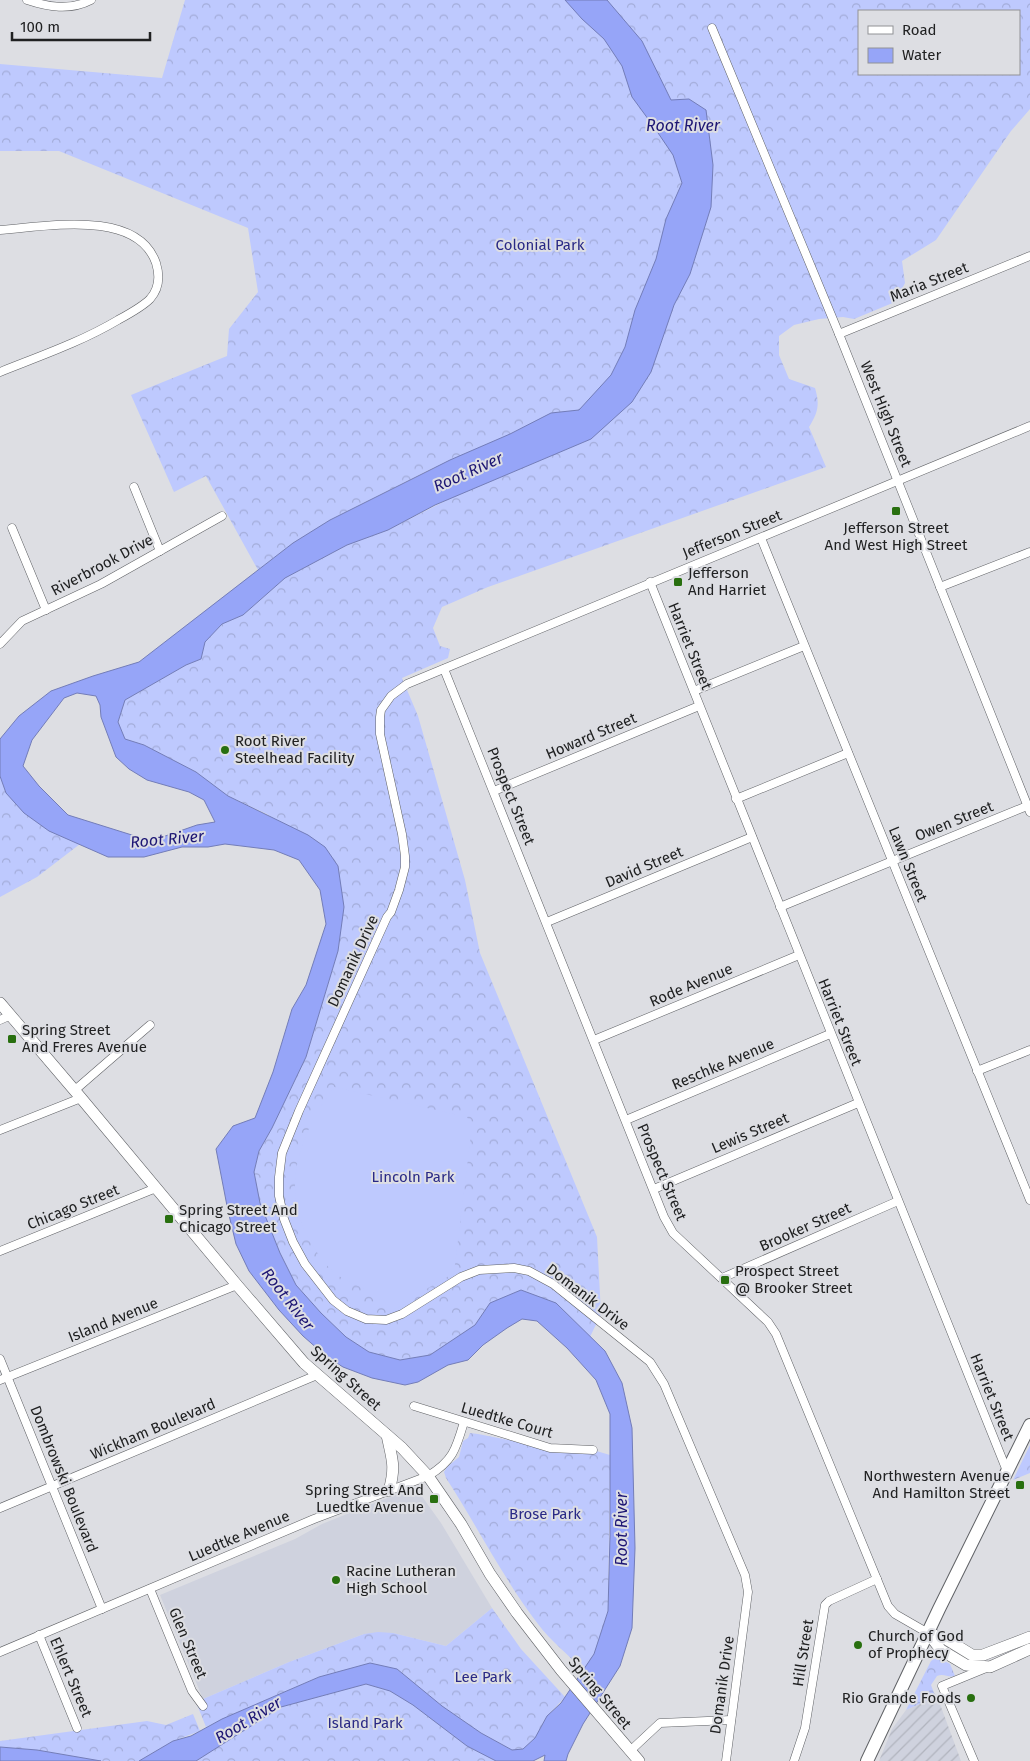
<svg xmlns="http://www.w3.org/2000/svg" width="1030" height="1761" viewBox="0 0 1030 1761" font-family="'Fira Sans',sans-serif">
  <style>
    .built { fill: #cfd2de }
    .industrial { fill: url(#industrial-furrows) }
    .forest { fill: url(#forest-crowns); fill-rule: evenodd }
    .garden { fill: #bec9fe }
    .water { fill: #96a5f8; stroke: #737db8; fill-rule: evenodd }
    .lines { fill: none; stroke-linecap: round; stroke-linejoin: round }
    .street-casing { stroke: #5f6165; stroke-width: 9 }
    .secondary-casing { stroke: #5f6165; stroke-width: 12 }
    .primary-casing { stroke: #5f6165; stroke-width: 14 }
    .street { stroke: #fff; stroke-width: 8 }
    .secondary { stroke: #fff; stroke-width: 11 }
    .primary { stroke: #fff; stroke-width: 12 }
    .poi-dot { fill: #286f0f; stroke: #dddee3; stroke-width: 2 }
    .labels { text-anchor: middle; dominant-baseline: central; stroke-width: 4; stroke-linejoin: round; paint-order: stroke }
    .park-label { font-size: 15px; fill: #292986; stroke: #dddee3 }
    .street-label { font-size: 15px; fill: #202122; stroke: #dddee3 }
    .poi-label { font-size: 15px; fill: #202122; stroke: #dddee3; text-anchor: start }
    .water-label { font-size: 16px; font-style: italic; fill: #1d1674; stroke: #dddee3 }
  </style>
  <defs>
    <pattern id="industrial-furrows" width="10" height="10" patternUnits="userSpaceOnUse" patternTransform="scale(1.25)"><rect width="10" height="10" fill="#cfd2de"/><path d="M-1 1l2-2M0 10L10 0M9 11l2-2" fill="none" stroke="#b1b4be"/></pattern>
    <pattern id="forest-crowns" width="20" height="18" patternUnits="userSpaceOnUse" patternTransform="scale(1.25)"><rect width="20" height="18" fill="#bec9fe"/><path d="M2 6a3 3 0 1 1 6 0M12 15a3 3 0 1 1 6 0" fill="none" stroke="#a3acd9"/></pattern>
  </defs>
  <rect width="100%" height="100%" fill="#dddee3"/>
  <path class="built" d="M416 1488 441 1523 492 1608 446 1646 393 1633 364 1634 289 1662 203 1699 160 1595 295 1539 322 1524 392 1496Z"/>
  <path class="industrial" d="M937 1696 961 1761H879L892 1729 906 1710Z"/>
  <g class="forest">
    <path d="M185 0H1030V109L1011 131 936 240 902 261 905 283 895 302 854 319 843 317 819 319 794 325 779 336V355L789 379 815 388C820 404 818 413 809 427L826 467 488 587 442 607 433 628 440 646 450 649 448 658 402 678 418 716 465 880 480 953 597 1237 601 1314 590 1337 556 1303H490L475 1325 430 1355 400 1360 369 1352 346 1337 321 1313 296 1285 280 1253 260 1203 254 1172 259 1151 272 1128 306 1057 338 951 340 886 338 866 267 814 228 796 196 772 144 745 125 739 118 722 125 700 186 665 201 659 204 642 222 624 243 615 285 578 347 545 388 530 449 499 435 467 330 520 293 543 258 570 206 476 174 492 131 395 227 356 229 329 258 292 248 228 59 151H0V64L162 78ZM859 11H1019V74H859Z"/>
    <path d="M0 776 6 793 49 831 80 844 37 877 0 897Z"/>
    <path d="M470 1433 478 1434 550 1448 593 1450 610 1455 608 1611 594 1654 583 1671C569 1654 551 1642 538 1624 503 1578 477 1526 446 1478L444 1472 447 1467 459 1457 463 1441 468 1438Z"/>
    <path d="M1030 1445V1473L1013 1480Z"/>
    <path d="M492 1608 521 1649 565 1697 547 1716 535 1738 523 1749 512 1750 481 1733 442 1706 397 1669 319 1677 206 1727 196 1702 289 1662 364 1634 378 1632 393 1633 446 1646Z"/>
    <path d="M937 1657 950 1664 955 1676C948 1678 944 1673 937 1676L931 1685 934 1693 937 1696 906 1710 931 1661Z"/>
    <path d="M366 1684 390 1691 413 1705 467 1746 496 1761H196L281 1707Z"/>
    <path d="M193 1714 200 1731 173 1741 139 1761H101L37 1750 0 1747V1741L147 1721 166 1725Z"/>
  </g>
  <path class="garden" d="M334 1087 467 1117 472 1126 454 1273 428 1288 406 1304 388 1312C376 1285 356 1290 335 1273 326 1266 319 1256 313 1246 278 1192 299 1135 334 1087Z"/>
  <g class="water">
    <path d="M565 0H607L642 41 671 100 689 99 706 110 713 165 711 207 690 274 674 305 651 372 632 402 591 439 435 505 388 530 347 545 285 578 243 615 222 624 205 642 201 659 186 665 125 700 118 722 125 739 144 745 196 772 228 796 308 835 325 847 338 866 344 907 338 951 306 1057 272 1128 259 1151 254 1172 260 1203 280 1253 296 1285 321 1313 346 1337 369 1352 400 1360 430 1355 475 1325 490 1303 521 1290 556 1303 605 1351 622 1383 632 1428 635 1548 632 1628 620 1666 583 1724 568 1754 566 1761H544L545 1755 533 1761H496L467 1746 413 1705 390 1691 366 1684 281 1707 196 1761H139L173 1741 191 1736 222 1719 319 1677 370 1663 397 1669 442 1706 481 1733 512 1750 523 1749 535 1738 547 1716 561 1703 594 1654 608 1611 610 1536V1414L596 1380 567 1348 537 1321 522 1319 507 1328 483 1345 468 1360 448 1365 418 1382 405 1385 372 1378 343 1367 327 1357 303 1336 279 1310 249 1271 236 1244 228 1211 216 1149 233 1126 255 1118 273 1072 292 1009 306 985 326 924 320 890 299 860 274 850 225 844 208 847H182L144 857H108L49 831 24 813 6 793 0 776V739L19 716 51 691 93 676 139 662 293 543 330 520 450 460 510 434 551 413 579 410 611 375 625 347 635 310 656 259 666 219 682 183 673 155 654 127 632 97 622 66 604 39 582 19ZM77 693 96 696 100 705 101 717 116 757 129 769 147 780 189 792 204 800 215 822 197 825 151 841 68 815 39 786 23 766 32 740 64 698Z"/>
    <path d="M0 1747 37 1750 101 1761H0Z"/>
  </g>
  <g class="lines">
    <g class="street-casing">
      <g id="street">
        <path d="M27 0C48 7 70 11 91 0"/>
        <path d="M712 28 839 334 1030 812"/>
        <path d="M0 230C44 227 137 208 156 263 160 276 159 289 150 299 142 307 129 314 118 320 81 342 40 356 0 372"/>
        <path d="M839 334 1030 256"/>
        <path d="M134 487 160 551"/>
        <path d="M12 528 46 610"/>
        <path d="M761 538 1030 1200"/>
        <path d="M650 582 1007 1471"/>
        <path d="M940 587 1030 552"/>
        <path d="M0 644 22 621 101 584 222 516"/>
        <path d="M444 669 664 1217 673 1233 768 1322 776 1334 888 1606 895 1614 928 1633"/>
        <path d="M694 691 804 646"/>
        <path d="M494 791 699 706"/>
        <path d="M736 799 848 753"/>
        <path d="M780 907 1027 806"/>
        <path d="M547 922 752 837"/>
        <path d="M0 1020 11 1015"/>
        <path d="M594 1040 799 955"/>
        <path d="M977 1071 1030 1050"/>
        <path d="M75 1090 150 1025"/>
        <path d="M626 1120 830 1034"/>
        <path d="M0 1130 81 1098"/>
        <path d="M654 1189 858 1103"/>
        <path d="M0 1251 156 1188"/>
        <path d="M722 1278 898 1201"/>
        <path d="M0 1359 102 1609"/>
        <path d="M0 1380 237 1285"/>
        <path d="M414 1406 550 1448 593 1450"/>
        <path d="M0 1508 317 1375"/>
        <path d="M150 1589 192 1691 203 1706"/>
        <path d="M39 1635 77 1728"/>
        <path d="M0 1652 314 1519 428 1476C453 1461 456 1449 464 1422"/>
        <path d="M630 1751 660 1723 731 1720"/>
        <path d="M726 1761 748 1592 745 1575 664 1384 650 1362 553 1284 529 1271 514 1268 479 1270 461 1277 402 1314 386 1320 366 1319 347 1311 333 1300 305 1264 293 1242 284 1219 279 1196V1177L282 1153 299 1111 387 917 391 912 399 890 405 867V856L402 834 380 734V717L381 710 391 696 407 684 1030 426"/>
        <path d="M794 1761 805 1728 825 1605 829 1601 877 1579"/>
        <path d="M974 1761 942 1686 986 1668"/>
      </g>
    </g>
    <g class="secondary-casing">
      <g id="secondary">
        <path d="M0 1003 81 1098 237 1285 304 1363 402 1448 428 1476 461 1524 490 1574 517 1613 561 1670 639 1761"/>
        <path d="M387 1435C392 1460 396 1465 389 1491"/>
        <path d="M928 1633 941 1650 966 1665 990 1667 1030 1649"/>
        <path d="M928 1633 946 1639 972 1655H983L1030 1637"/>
      </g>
    </g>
    <g class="primary-casing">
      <path id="primary" d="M867 1761 939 1609 1030 1425"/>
    </g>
    <use href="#street" class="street"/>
    <use href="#secondary" class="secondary"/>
    <use href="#primary" class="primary"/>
  </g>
  <g class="poi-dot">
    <rect x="891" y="506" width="10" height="10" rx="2.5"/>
    <rect x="673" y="577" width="10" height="10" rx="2.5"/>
    <circle cx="225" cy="750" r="5"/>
    <rect x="7" y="1034" width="10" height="10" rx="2.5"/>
    <rect x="164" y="1214" width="10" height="10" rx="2.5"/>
    <rect x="720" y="1275" width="10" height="10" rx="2.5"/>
    <rect x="1015" y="1480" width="10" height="10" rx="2.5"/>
    <rect x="429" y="1494" width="10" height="10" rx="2.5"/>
    <circle cx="336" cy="1580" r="5"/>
    <circle cx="858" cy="1645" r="5"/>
    <circle cx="971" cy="1698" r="5"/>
  </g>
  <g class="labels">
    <g class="park-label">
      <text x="540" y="245">Colonial Park</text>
      <text x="413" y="1177">Lincoln Park</text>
      <text x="545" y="1514">Brose Park</text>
      <text x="483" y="1677">Lee Park</text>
      <text x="365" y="1723">Island Park</text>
    </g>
    <g class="street-label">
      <text transform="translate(929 282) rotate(-22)">Maria Street</text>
      <text transform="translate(886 414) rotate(68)">West High Street</text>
      <text transform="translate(732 534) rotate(-22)">Jefferson Street</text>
      <text transform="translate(102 565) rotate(-28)">Riverbrook Drive</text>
      <text transform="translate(690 646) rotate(68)">Harriet Street</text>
      <text transform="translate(591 736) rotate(-23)">Howard Street</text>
      <text transform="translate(511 796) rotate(68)">Prospect Street</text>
      <text transform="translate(954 821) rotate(-22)">Owen Street</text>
      <text transform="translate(908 864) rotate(68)">Lawn Street</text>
      <text transform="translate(644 867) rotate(-23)">David Street</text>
      <text transform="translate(353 961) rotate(-65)">Domanik Drive</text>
      <text transform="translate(691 985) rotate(-23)">Rode Avenue</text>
      <text transform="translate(840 1022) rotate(68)">Harriet Street</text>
      <text transform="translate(723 1064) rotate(-23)">Reschke Avenue</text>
      <text transform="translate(750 1133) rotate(-23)">Lewis Street</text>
      <text transform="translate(662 1172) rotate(67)">Prospect Street</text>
      <text transform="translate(73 1207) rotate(-22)">Chicago Street</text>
      <text transform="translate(805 1227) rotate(-24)">Brooker Street</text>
      <text transform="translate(588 1297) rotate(37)">Domanik Drive</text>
      <text transform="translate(113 1320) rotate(-22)">Island Avenue</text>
      <text transform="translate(346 1378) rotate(42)">Spring Street</text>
      <text transform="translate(992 1397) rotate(68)">Harriet Street</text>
      <text transform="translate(507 1420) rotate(16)">Luedtke Court</text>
      <text transform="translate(153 1429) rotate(-23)">Wickham Boulevard</text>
      <text transform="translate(64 1479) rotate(68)">Dombrowski Boulevard</text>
      <text transform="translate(239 1536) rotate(-23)">Luedtke Avenue</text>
      <text transform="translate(188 1643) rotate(67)">Glen Street</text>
      <text transform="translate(803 1653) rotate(-81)">Hill Street</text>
      <text transform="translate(71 1677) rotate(67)">Ehlert Street</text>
      <text transform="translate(722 1685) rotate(-82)">Domanik Drive</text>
      <text transform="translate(600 1693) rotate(50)">Spring Street</text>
    </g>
    <g class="poi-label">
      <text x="896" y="528" text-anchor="middle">Jefferson Street<tspan x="896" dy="17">And West High Street</tspan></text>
      <text x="688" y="573">Jefferson<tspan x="688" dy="17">And Harriet</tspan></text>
      <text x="235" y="741">Root River<tspan x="235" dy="17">Steelhead Facility</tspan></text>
      <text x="22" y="1030">Spring Street<tspan x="22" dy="17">And Freres Avenue</tspan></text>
      <text x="179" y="1210">Spring Street And<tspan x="179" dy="17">Chicago Street</tspan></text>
      <text x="735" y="1271">Prospect Street<tspan x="735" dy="17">@ Brooker Street</tspan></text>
      <text x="1010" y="1476" text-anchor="end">Northwestern Avenue<tspan x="1010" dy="17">And Hamilton Street</tspan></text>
      <text x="424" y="1490" text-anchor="end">Spring Street And<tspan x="424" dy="17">Luedtke Avenue</tspan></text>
      <text x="346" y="1571">Racine Lutheran<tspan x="346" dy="17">High School</tspan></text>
      <text x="868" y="1636">Church of God<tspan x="868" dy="17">of Prophecy</tspan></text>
      <text x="961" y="1698" text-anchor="end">Rio Grande Foods</text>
    </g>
    <g class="water-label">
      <text x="683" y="125">Root River</text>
      <text transform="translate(468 472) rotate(-24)">Root River</text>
      <text transform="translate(167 839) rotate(-5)">Root River</text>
      <text transform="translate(288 1299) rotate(52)">Root River</text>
      <text transform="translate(621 1529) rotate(-90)">Root River</text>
      <text transform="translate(248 1720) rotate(-31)">Root River</text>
    </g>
  </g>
  <rect x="858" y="10" width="162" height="65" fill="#dddee3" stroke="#919296"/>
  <rect x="868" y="26" width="25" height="8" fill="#ffffff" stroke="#919296"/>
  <text x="902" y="35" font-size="15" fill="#202122">Road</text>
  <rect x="868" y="48" width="25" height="15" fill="#96a5f8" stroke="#919296"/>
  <text x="902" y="60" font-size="15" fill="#202122">Water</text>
  <path d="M12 32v8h138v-8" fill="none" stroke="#202122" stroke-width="2.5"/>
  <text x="20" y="32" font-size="15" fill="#202122" stroke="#dddee3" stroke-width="4" paint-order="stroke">100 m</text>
</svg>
